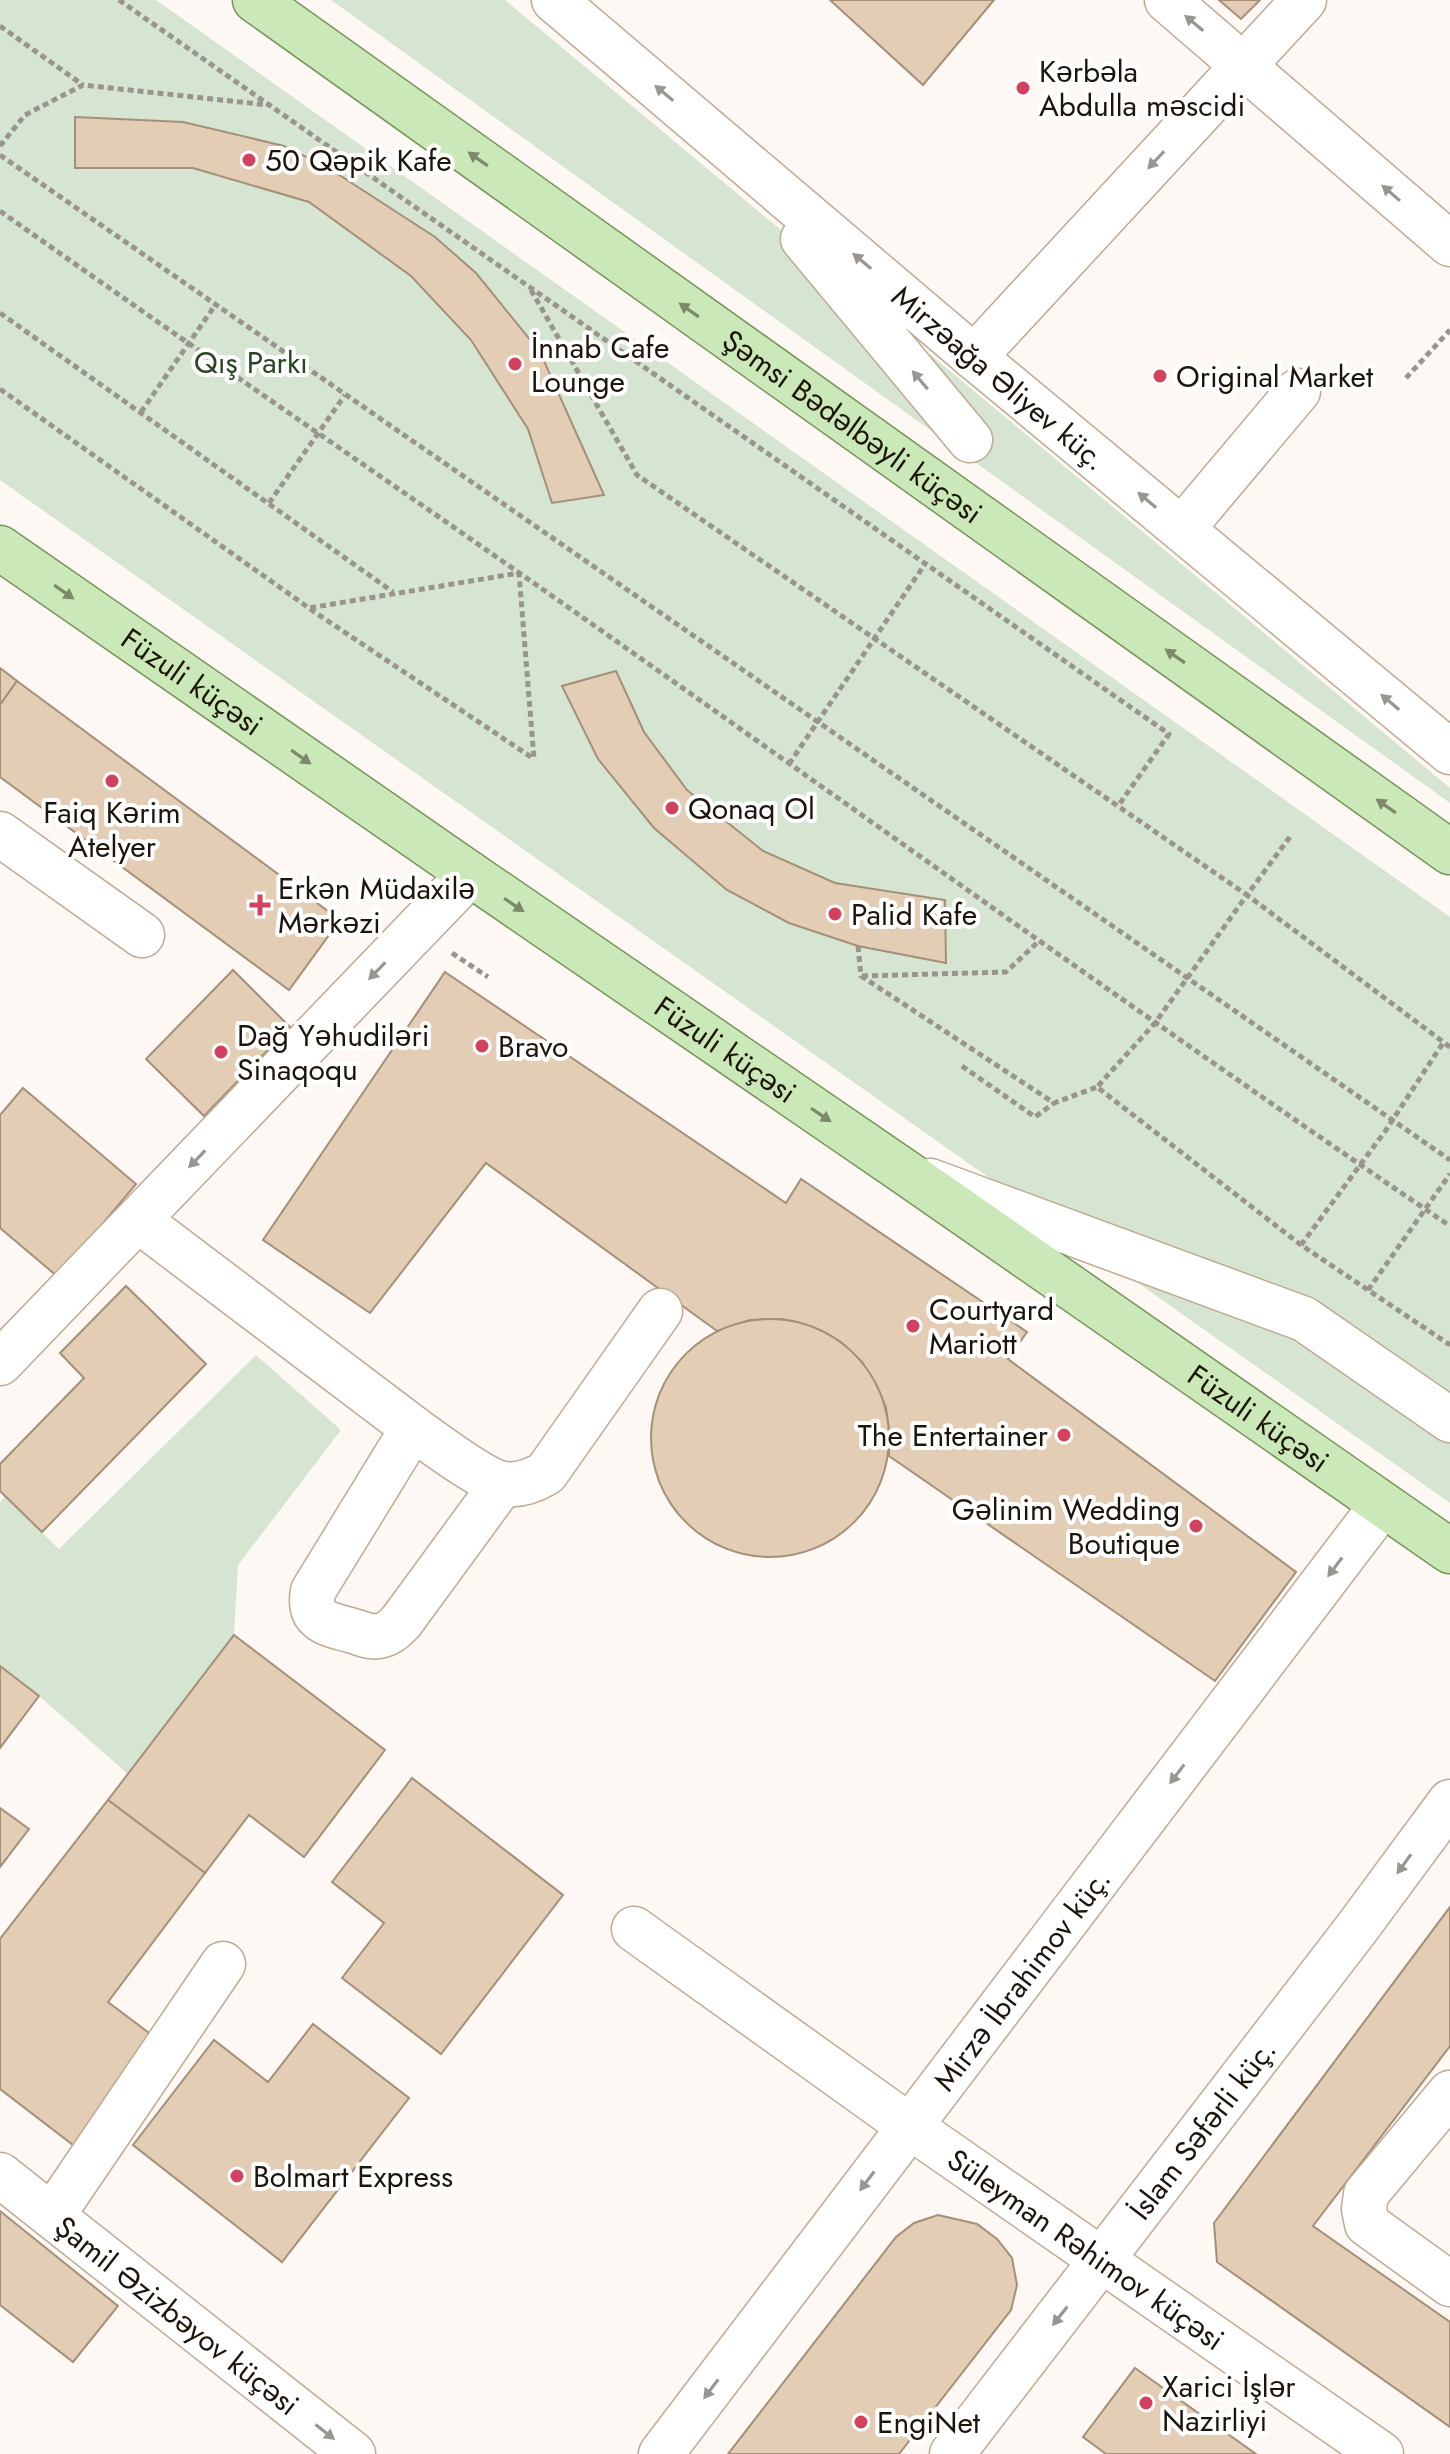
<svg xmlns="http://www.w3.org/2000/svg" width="1450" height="2454" viewBox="0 0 1450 2454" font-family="Jost,sans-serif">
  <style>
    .green { fill: #d5e5d1 }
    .building { fill: #e3cdb5; stroke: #a48f78; stroke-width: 2 }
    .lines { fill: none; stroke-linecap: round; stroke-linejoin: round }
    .minor-casing { stroke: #bfaa92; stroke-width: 47 }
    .major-casing { stroke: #78945d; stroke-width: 47 }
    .path { stroke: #9a948d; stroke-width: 5; stroke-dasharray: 6 4; stroke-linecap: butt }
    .minor { stroke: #fff; stroke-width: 44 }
    .major { stroke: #cbe8b8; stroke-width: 44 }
    .oneway { fill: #999692 }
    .oneway2 { fill: #7d896b }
    .poi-dot { fill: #d2425e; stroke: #fff; stroke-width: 3 }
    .labels { text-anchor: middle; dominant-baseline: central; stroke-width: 8; stroke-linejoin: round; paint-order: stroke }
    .poi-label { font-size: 30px; fill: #1d150c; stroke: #fff; text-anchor: start }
    .park-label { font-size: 30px; fill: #264620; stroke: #fff }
    .street-label { font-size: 30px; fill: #1d150c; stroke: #fff }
  </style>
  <rect width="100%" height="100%" fill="#fdf8f3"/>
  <g class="green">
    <path d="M0 0H156L1450 917V1503L0 480Z"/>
    <path d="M331 0H505L1450 788V803Z"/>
    <path d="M256 1355 341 1430 238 1565 234 1635 128 1774 39 1696 0 1666V1502L5 1496 59 1549Z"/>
  </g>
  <g class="building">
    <path d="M830 0H994L923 85Z"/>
    <path d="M1219 0H1260L1241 19Z"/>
    <path d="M75 117 183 122 284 146 327 167 435 237 476 273 540 352 604 495 552 503 528 429 471 340 411 276 309 202 193 168H75Z"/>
    <path d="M0 668 17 681 0 705Z"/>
    <path d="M616 671 644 732 687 790 763 851 835 883 945 900 946 963 858 946 789 923 727 890 654 828 598 759 562 686Z"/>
    <path d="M17 681 340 920 289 990 0 777V705Z"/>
    <path d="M233 970 290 1027 204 1116 146 1059Z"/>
    <path d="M445 972 786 1203 801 1179 1027 1332 1008 1359 1296 1572 1215 1681 889 1456V1430L886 1408 877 1386 862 1362 841 1342 820 1330 797 1322 781 1319 750 1320 717 1331 486 1163 370 1313 263 1240Z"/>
    <path d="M23 1088 136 1184 58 1277 0 1228V1115Z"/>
    <path d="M126 1286 206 1364 42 1532 0 1491V1464L84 1378 60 1353Z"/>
    <circle cx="770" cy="1438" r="119"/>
    <path d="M234 1635 385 1750 304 1857 249 1815 205 1873 108 1800Z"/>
    <path d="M0 1666 39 1696 0 1748Z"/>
    <path d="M412 1778 563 1895 441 2054 342 1978 384 1923 332 1882Z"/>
    <path d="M108 1800 205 1873 108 2002 161 2042 77 2148 0 2089V1939Z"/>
    <path d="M0 1808 29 1829 0 1867Z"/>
    <path d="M1450 1907V2046L1313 2226 1450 2322V2427L1217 2262 1214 2223Z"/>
    <path d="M313 2024 409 2098 282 2262 133 2145 214 2040 268 2082Z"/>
    <path d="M0 2211 118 2306 73 2362 0 2305Z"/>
    <path d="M938 2215 977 2224 997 2239 1012 2258 1017 2285 1011 2310 899 2454H728L896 2237 914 2223Z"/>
    <path d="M1135 2368 1256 2454H1106L1083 2437Z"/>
  </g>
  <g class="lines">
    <g class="minor-casing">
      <g id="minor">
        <path id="s1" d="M554 0 974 357 1450 752"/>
        <path d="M1167 0 1450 244"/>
        <path d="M803 239 970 440"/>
        <path d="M974 357 1304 0"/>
        <path d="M1182 529 1298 391"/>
        <path d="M0 834 142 935"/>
        <path d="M930 1181 1304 1319 1450 1420"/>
        <path d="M138 1220 413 1428C431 1441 484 1481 504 1484 520 1486 533 1481 546 1473L660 1311"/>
        <path d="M0 1363 470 874"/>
        <path d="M413 1428 313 1591C307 1623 330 1624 353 1631 361 1633 371 1638 379 1636 389 1634 394 1629 401 1622L502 1484"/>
        <path id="s2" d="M634 1929 909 2126 1381 2454"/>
        <path d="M1450 2093 1366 2194 1364 2209 1367 2224 1450 2284"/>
        <path id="s3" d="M0 2175 353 2454"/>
        <path d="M52 2216 223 1964"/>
        <path id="s4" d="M661 2454 1382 1505"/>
        <path id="s5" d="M952 2454 1357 1928 1450 1802"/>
      </g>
    </g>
    <g class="major-casing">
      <g id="major">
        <path id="s6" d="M255 0 1450 852"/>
        <path id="s7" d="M0 548 470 874 905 1172 1450 1551"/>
      </g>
    </g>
    <g class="path">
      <path d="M119 0 1169 734 1118 806"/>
      <path d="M0 26 83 85"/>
      <path d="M0 146 25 115 83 85 268 105"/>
      <path d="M0 155 1450 1160"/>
      <path d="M0 211C172 333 346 452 518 572 829 790 1136 1013 1450 1226"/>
      <path d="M531 290 637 475 1247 895 1292 834"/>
      <path d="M0 313 393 592"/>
      <path d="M1406 378 1450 330"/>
      <path d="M0 389 309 608 519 573 534 759"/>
      <path d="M141 412 216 304"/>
      <path d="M269 503 345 395"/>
      <path d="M310 609 534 759"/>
      <path d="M789 764 925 564"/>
      <path d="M858 946 861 976 1054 1103 1097 1087"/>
      <path d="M452 953 488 977"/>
      <path d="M862 976 1006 972 1039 941"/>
      <path d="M1450 1047 1247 895 1155 1023 1097 1087 1301 1245 1450 1345"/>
      <path d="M962 1066 1035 1117 1054 1103"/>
      <path d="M1301 1245 1386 1130 1443 1043"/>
      <path d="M1368 1290 1450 1174"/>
    </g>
    <use href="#minor" class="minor"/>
    <use href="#major" class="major"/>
  </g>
  <defs><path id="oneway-solid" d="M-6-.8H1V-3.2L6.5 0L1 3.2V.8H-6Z" transform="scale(2)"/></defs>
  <g class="oneway">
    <use href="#oneway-solid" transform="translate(1194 23) rotate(-140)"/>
    <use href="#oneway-solid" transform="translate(664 93) rotate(-140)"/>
    <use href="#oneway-solid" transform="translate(1156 160) rotate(133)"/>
    <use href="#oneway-solid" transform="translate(1391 193) rotate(-139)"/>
    <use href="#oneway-solid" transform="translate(862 261) rotate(-140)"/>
    <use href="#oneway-solid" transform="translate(920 380) rotate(-130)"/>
    <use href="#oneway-solid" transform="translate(1147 500) rotate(-140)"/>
    <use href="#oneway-solid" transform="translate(1390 702) rotate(-140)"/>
    <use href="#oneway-solid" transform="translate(377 971) rotate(134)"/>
    <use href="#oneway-solid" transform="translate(197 1159) rotate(134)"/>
    <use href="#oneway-solid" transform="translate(1335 1567) rotate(127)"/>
    <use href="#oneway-solid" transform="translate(1177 1774) rotate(127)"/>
    <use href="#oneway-solid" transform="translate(1404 1864) rotate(126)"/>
    <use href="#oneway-solid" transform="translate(867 2181) rotate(127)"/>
    <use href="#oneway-solid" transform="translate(1060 2316) rotate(128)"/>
    <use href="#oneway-solid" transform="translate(711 2389) rotate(127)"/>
    <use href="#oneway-solid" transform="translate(325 2432) rotate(38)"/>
  </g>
  <g class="oneway2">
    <use href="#oneway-solid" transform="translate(478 159) rotate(-145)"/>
    <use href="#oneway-solid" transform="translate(689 310) rotate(-145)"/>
    <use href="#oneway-solid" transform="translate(64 592) rotate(35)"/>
    <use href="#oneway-solid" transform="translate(1175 656) rotate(-145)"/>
    <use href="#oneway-solid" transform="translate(301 757) rotate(35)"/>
    <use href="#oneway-solid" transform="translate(1386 806) rotate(-145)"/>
    <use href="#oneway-solid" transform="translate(514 905) rotate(34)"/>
    <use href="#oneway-solid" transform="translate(821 1115) rotate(34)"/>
  </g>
  <g class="poi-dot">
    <circle cx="1023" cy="88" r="8"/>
    <circle cx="249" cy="160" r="8"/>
    <circle cx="515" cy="364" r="8"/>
    <circle cx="1160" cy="376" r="8"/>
    <circle cx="112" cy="781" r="8"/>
    <circle cx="672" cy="808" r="8"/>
    <path d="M256 893h8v8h8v8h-8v8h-8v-8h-8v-8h8z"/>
    <circle cx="835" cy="914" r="8"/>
    <circle cx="482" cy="1046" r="8"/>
    <circle cx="221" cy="1052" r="8"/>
    <circle cx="913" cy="1326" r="8"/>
    <circle cx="1064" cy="1435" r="8"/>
    <circle cx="1196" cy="1526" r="8"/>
    <circle cx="237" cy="2176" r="8"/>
    <circle cx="1146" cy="2403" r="8"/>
    <circle cx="861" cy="2422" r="8"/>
  </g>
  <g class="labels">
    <g class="poi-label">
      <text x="1039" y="71">Kərbəla<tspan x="1039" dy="34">Abdulla məscidi</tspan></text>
      <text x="265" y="160">50 Qəpik Kafe</text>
      <text x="531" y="347">İnnab Cafe<tspan x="531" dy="34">Lounge</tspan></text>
      <text x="1176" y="376">Original Market</text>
      <text x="688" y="808">Qonaq Ol</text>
      <text x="112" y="812" text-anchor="middle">Faiq Kərim<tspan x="112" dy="34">Atelyer</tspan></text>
      <text x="278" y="888">Erkən Müdaxilə<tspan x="278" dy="34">Mərkəzi</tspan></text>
      <text x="851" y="914">Palid Kafe</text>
      <text x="237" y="1035">Dağ Yəhudiləri<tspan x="237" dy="34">Sinaqoqu</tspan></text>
      <text x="498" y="1046">Bravo</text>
      <text x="929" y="1309">Courtyard<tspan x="929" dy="34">Mariott</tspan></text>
      <text x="1048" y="1435" text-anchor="end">The Entertainer</text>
      <text x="1180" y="1509" text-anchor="end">Gəlinim Wedding<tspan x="1180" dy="34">Boutique</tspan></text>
      <text x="253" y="2176">Bolmart Express</text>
      <text x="1162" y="2386">Xarici İşlər<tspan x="1162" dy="34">Nazirliyi</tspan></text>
      <text x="877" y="2422">EngiNet</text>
    </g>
    <g class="park-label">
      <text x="251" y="362">Qış Parkı</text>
    </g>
    <g class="street-label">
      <text stroke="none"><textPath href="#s1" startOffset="584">Mirzəağa Əliyev küç.</textPath></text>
      <text stroke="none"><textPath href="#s6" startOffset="734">Şəmsi Bədəlbəyli küçəsi</textPath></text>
      <text stroke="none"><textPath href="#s7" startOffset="234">Füzuli küçəsi</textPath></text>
      <text stroke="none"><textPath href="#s7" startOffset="882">Füzuli küçəsi</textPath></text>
      <text stroke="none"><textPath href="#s7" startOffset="1530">Füzuli küçəsi</textPath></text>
      <text stroke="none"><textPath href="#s4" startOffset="596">Mirzə İbrahimov küç.</textPath></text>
      <text stroke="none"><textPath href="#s5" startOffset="410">İslam Səfərli küç.</textPath></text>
      <text stroke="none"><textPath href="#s2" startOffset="554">Süleyman Rəhimov küçəsi</textPath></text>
      <text stroke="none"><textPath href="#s3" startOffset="226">Şamil Əzizbəyov küçəsi</textPath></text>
    </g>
  </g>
</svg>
